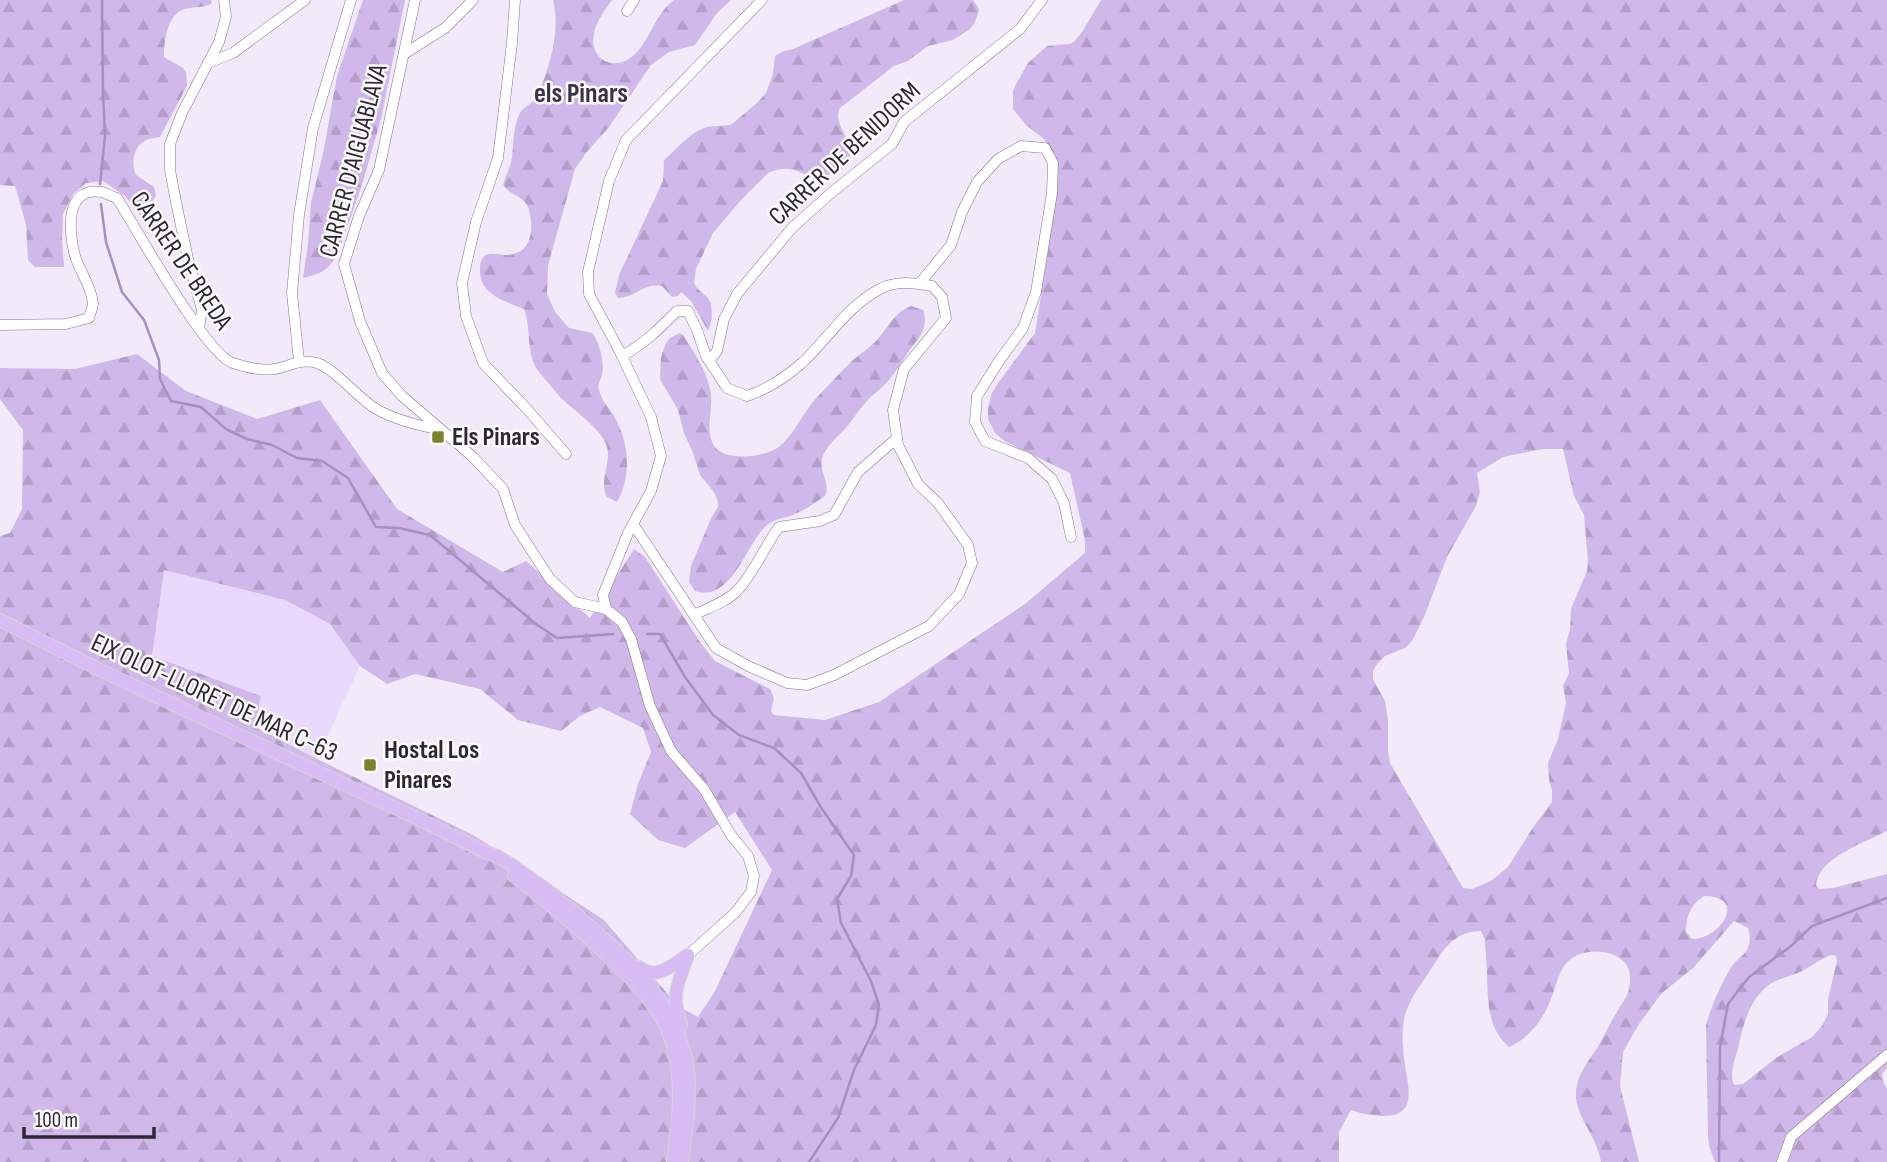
<svg xmlns="http://www.w3.org/2000/svg" width="1887" height="1162" viewBox="0 0 1887 1162" font-family="'Sofia Sans Condensed',sans-serif">
  <style>
    .built { fill: #ead9fd }
    .forest { fill: url(#forest-firs); fill-rule: evenodd }
    .lines { fill: none; stroke-linecap: round; stroke-linejoin: round }
    .stream { stroke: #a88fc2; stroke-width: 2.5 }
    .minor-casing { stroke: #82758f; stroke-width: 11 }
    .major-casing { stroke: #d5d4d6; stroke-width: 14 }
    .minor { stroke: #fff; stroke-width: 10 }
    .major { stroke: #d9bbf4; stroke-width: 12 }
    .poi-dot { fill: #7b832f; stroke: #fbfbfb; stroke-width: 2.5 }
    .labels { text-anchor: middle; dominant-baseline: central; stroke-width: 5; stroke-linejoin: round; paint-order: stroke }
    .street-label { font-size: 26px; fill: #2c2732; stroke: #fbfbfb }
    .poi-label { font-size: 26px; font-weight: bold; fill: #2c2732; stroke: #fbfbfb; text-anchor: start }
    .neighbourhood-label { font-size: 28px; font-weight: bold; fill: #3e324a; stroke: #fbfbfb }
  </style>
  <defs>
    <pattern id="forest-firs" width="22" height="20" patternUnits="userSpaceOnUse" patternTransform="scale(1.75)"><rect width="22" height="20" fill="#d1b8ea"/><path d="M5 1l3.5 6h-7zM16 11l3.5 6h-7z" fill="#b49ec9"/></pattern>
  </defs>
  <rect width="100%" height="100%" fill="#f2e9fb"/>
  <path class="built" d="M164 570 285 600 330 624 360 666 317 759 255 727 152 656Z"/>
  <g class="forest">
    <path d="M0 0H211L212 3C203 9 194 6 185 9 167 14 164 41 164 57L183 68 186 72 187 86 160 137C155 138 148 138 143 142 133 149 131 164 136 175L154 187 156 196 144 213 140 215 125 196 103 181 86 183 73 194 63 214 62 240 64 267H35L28 260 26 225 17 192 15 186 0 185Z"/>
    <path d="M363 0H405L381 119 362 185 338 253C329 270 321 274 303 278L308 244 311 203 323 154 337 76Z"/>
    <path d="M553 0H612C605 10 596 22 594 34 589 55 608 70 627 60 649 48 652 16 674 0H731L717 13 695 45 669 52 651 65 609 127 586 153 575 169 548 265 547 294 555 312 569 328 592 333C599 341 605 363 602 374 601 380 597 383 599 390 601 400 610 409 615 418 629 443 632 476 617 502L607 497C598 479 613 462 606 444 600 428 572 409 560 397 553 389 546 380 539 372 525 354 532 330 524 309 505 301 479 295 480 269 480 264 481 258 486 255 491 252 501 255 507 255 532 254 534 229 529 210 526 196 509 196 503 184 506 175 511 166 512 157 514 142 513 126 520 113 524 106 532 104 537 98 549 67 561 33 553 0Z"/>
    <path d="M904 0H973L978 7 979 11 974 24 970 29 953 40 928 46 908 61 894 66 840 108C831 126 857 141 849 160 841 177 821 177 805 174 800 173 795 169 790 169 782 168 775 170 768 173L741 200 713 233 696 269 694 283 697 288 707 297 711 303 712 318 708 331 691 301 681 292 678 296 672 297 662 286C642 283 636 298 618 298L615 293 619 275 663 181 664 160C676 150 689 133 704 128 713 125 723 127 732 124L757 103 766 93 773 74 775 56 784 51 793 49Z"/>
    <path d="M1101 0H1887V831C1866 842 1819 857 1816 885L1819 889 1833 888 1887 874V1068L1882 1074 1884 1084 1887 1088V1162H1715L1709 1146 1708 1137 1706 1026C1711 1006 1721 984 1732 966 1736 960 1744 955 1747 950 1751 942 1750 936 1748 928L1734 921 1693 968 1662 993 1639 1024 1623 1052 1620 1086 1639 1162H1601C1597 1137 1578 1119 1576 1098 1575 1075 1588 1063 1599 1045 1605 1034 1610 1023 1617 1012 1621 1004 1627 998 1629 989 1631 978 1631 967 1622 960 1606 947 1575 949 1564 966 1558 975 1556 986 1552 996 1545 1017 1530 1038 1509 1047 1487 1028 1488 1001 1487 974 1487 962 1485 951 1485 940L1481 931C1458 931 1446 945 1435 963 1423 983 1405 1002 1403 1026 1402 1036 1403 1048 1404 1059 1407 1083 1420 1117 1383 1116 1371 1115 1362 1114 1351 1110L1339 1132V1162H0V536L10 533 22 509 23 430 0 399V368L75 369 137 354 186 391 257 419 320 400 397 509 503 572 526 561 590 618 634 549 645 557 700 642 715 661 770 689 774 698 771 711 774 715 825 720 879 702 1025 604 1085 553V540L1070 473 1006 442 995 433 988 419V409L991 395 996 386 1035 333 1048 251 1055 158 1044 139 1026 125 1013 109V90L1028 63 1047 46 1069 44 1074 42 1082 32ZM1542 449H1563L1574 496 1584 515 1588 562 1587 571 1571 609 1570 629 1566 644 1569 673 1563 686 1566 703 1558 739 1548 763 1549 780 1552 790V802L1534 826 1508 867 1491 881 1472 889 1463 888 1390 763 1388 751V720L1385 701 1373 679V671L1378 663 1385 656 1405 648 1412 641 1424 617 1447 557 1476 506 1480 492 1477 473 1503 457ZM164 570 285 600 330 624 360 666 387 684 415 674 480 689 518 720 561 731 580 716 600 707 643 728 651 752 638 784 630 814 658 840 685 848 735 812 772 870 715 991 698 1017 678 1006 604 920 475 836 317 759 255 727 261 696 152 656ZM1704 896C1748 896 1721 939 1692 939L1686 932C1686 917 1690 905 1704 896ZM1831 955 1836 956 1837 961 1828 999V1014L1822 1026 1812 1037 1776 1058 1743 1084 1734 1085C1729 1073 1735 1060 1738 1048 1743 1025 1750 996 1772 983 1782 977 1793 976 1802 971 1812 966 1820 959 1831 955Z"/>
    <path d="M911 306 923 310C930 329 917 339 907 354 901 363 896 372 889 380 881 389 872 395 865 403 858 411 852 421 845 429 837 437 825 447 822 459 819 473 831 483 825 496 816 502 807 509 797 513 788 518 775 518 767 525 746 543 732 603 695 591L689 582 691 566 712 516 718 507V502L714 492 700 475 693 453 684 433 678 410 660 379 661 357 665 345 670 338 680 333 684 336C694 353 706 370 710 389 715 407 703 430 715 447 726 462 767 457 780 446 794 434 801 417 812 403 825 388 839 374 853 360 861 353 870 348 877 340 888 328 895 311 911 306Z"/>
  </g>
  <g class="lines">
    <g class="stream">
      <path d="M100 184 105 136 103 92 102 0"/>
      <path d="M101 204 106 242 122 292 144 320 159 360 160 379 171 401 201 407 226 429 247 439 272 445 297 458 322 461 348 478 376 527 399 528 430 535 536 624 557 638 613 634"/>
      <path d="M647 634H660L685 677 713 715 739 735 774 748 801 773 822 809 854 855 851 876 837 899 841 923 871 981 879 1005 876 1025 854 1070 838 1118 809 1162"/>
      <path d="M1719 1162 1720 1048 1728 1004 1749 977 1791 946 1812 926 1887 898"/>
    </g>
    <g class="minor-casing">
      <g id="minor">
        <path d="M415 0 379 170 359 216 344 264 360 321 382 373 402 396 473 457 503 489 515 525 550 579 575 602 606 609 622 622 631 639 650 706 671 751 704 789 731 835 748 856 754 876 751 892 735 913 688 955"/>
        <path d="M515 0 512 43 498 158 476 222 462 283 466 316 483 363 527 409 566 454"/>
        <path d="M627 11 634 0"/>
        <path d="M404 54 445 28 473 0"/>
        <path d="M208 63 233 53 305 0"/>
        <path d="M920 283 951 245 962 212 977 182 998 159 1021 146 1045 148 1053 163 1052 193 1036 292 1023 328 999 361 977 396 975 422 985 441 1028 458 1052 479 1064 503 1071 537"/>
        <path d="M0 325 66 324 89 318C90 313 93 308 93 303 91 284 78 270 74 252 69 229 65 186 102 192 106 193 112 197 117 198 136 228 206 355 233 363 245 367 263 371 275 369 291 366 300 358 317 363 336 370 358 398 376 409 394 419 416 425 437 429"/>
        <path d="M199 328 202 310 188 259 176 202 170 170V144L182 113 219 42 226 17 224 0"/>
        <path d="M622 356C644 344 660 328 677 311H688L697 330 706 356 727 388 747 396C768 389 786 377 802 363 828 339 847 306 880 289 896 280 915 283 932 286L942 297 946 318 904 369 893 410 898 445 918 484 938 503 968 545 972 563 959 594 929 626 834 675 807 685 787 683 748 666 716 648 633 524"/>
        <path d="M299 361 292 293 299 215 313 128 351 0"/>
        <path d="M709 361 717 351 724 319 737 294 792 228 831 193 892 144 904 122 1020 29 1042 0"/>
        <path d="M606 609 603 595 628 533 651 491 661 456 651 417 619 350 589 294 588 272 609 181 626 140 762 0"/>
        <path d="M694 615C708 608 726 602 737 591 755 572 764 547 779 527L820 521 834 515 858 472 897 438"/>
        <path d="M1782 1162 1791 1137 1887 1055"/>
      </g>
    </g>
    <g class="major-casing">
      <g id="major">
        <path d="M0 620 98 669 427 823 485 852 497 856 509 863 553 894 610 944 638 971 648 983 672 1018 685 1053 689 1078 688 1115 682 1162"/>
        <path d="M514 876C541 896 566 918 592 941 624 971 664 1005 674 1050 683 1088 678 1124 673 1162"/>
        <path d="M639 967C657 981 672 965 688 955"/>
        <path d="M681 1025C671 990 677 988 688 955"/>
      </g>
    </g>
    <use href="#minor" class="minor"/>
    <use href="#major" class="major"/>
  </g>
  <g class="poi-dot">
    <rect x="431" y="430" width="14" height="14" rx="3.5"/>
    <rect x="363" y="758" width="14" height="14" rx="3.5"/>
  </g>
  <g class="labels">
    <g class="street-label">
      <text transform="translate(845 154) rotate(-43)">CARRER DE BENIDORM</text>
      <text transform="translate(354 161) rotate(-75)">CARRER D'AIGUABLAVA</text>
      <text transform="translate(181 261) rotate(56)">CARRER DE BREDA</text>
      <text transform="translate(214 698) rotate(25)">EIX OLOT-LLORET DE MAR C-63</text>
    </g>
    <g class="poi-label">
      <text x="452" y="437">Els Pinars</text>
      <text x="384" y="750">Hostal Los<tspan x="384" dy="30">Pinares</tspan></text>
    </g>
    <g class="neighbourhood-label">
      <text x="581" y="93">els Pinars</text>
    </g>
  </g>
  <path d="M24 1127v10h130v-10" fill="none" stroke="#2c2732" stroke-width="3.5"/>
  <text x="35" y="1127" font-size="21" fill="#2c2732" stroke="#fbfbfb" stroke-width="5" paint-order="stroke">100 m</text>
</svg>
